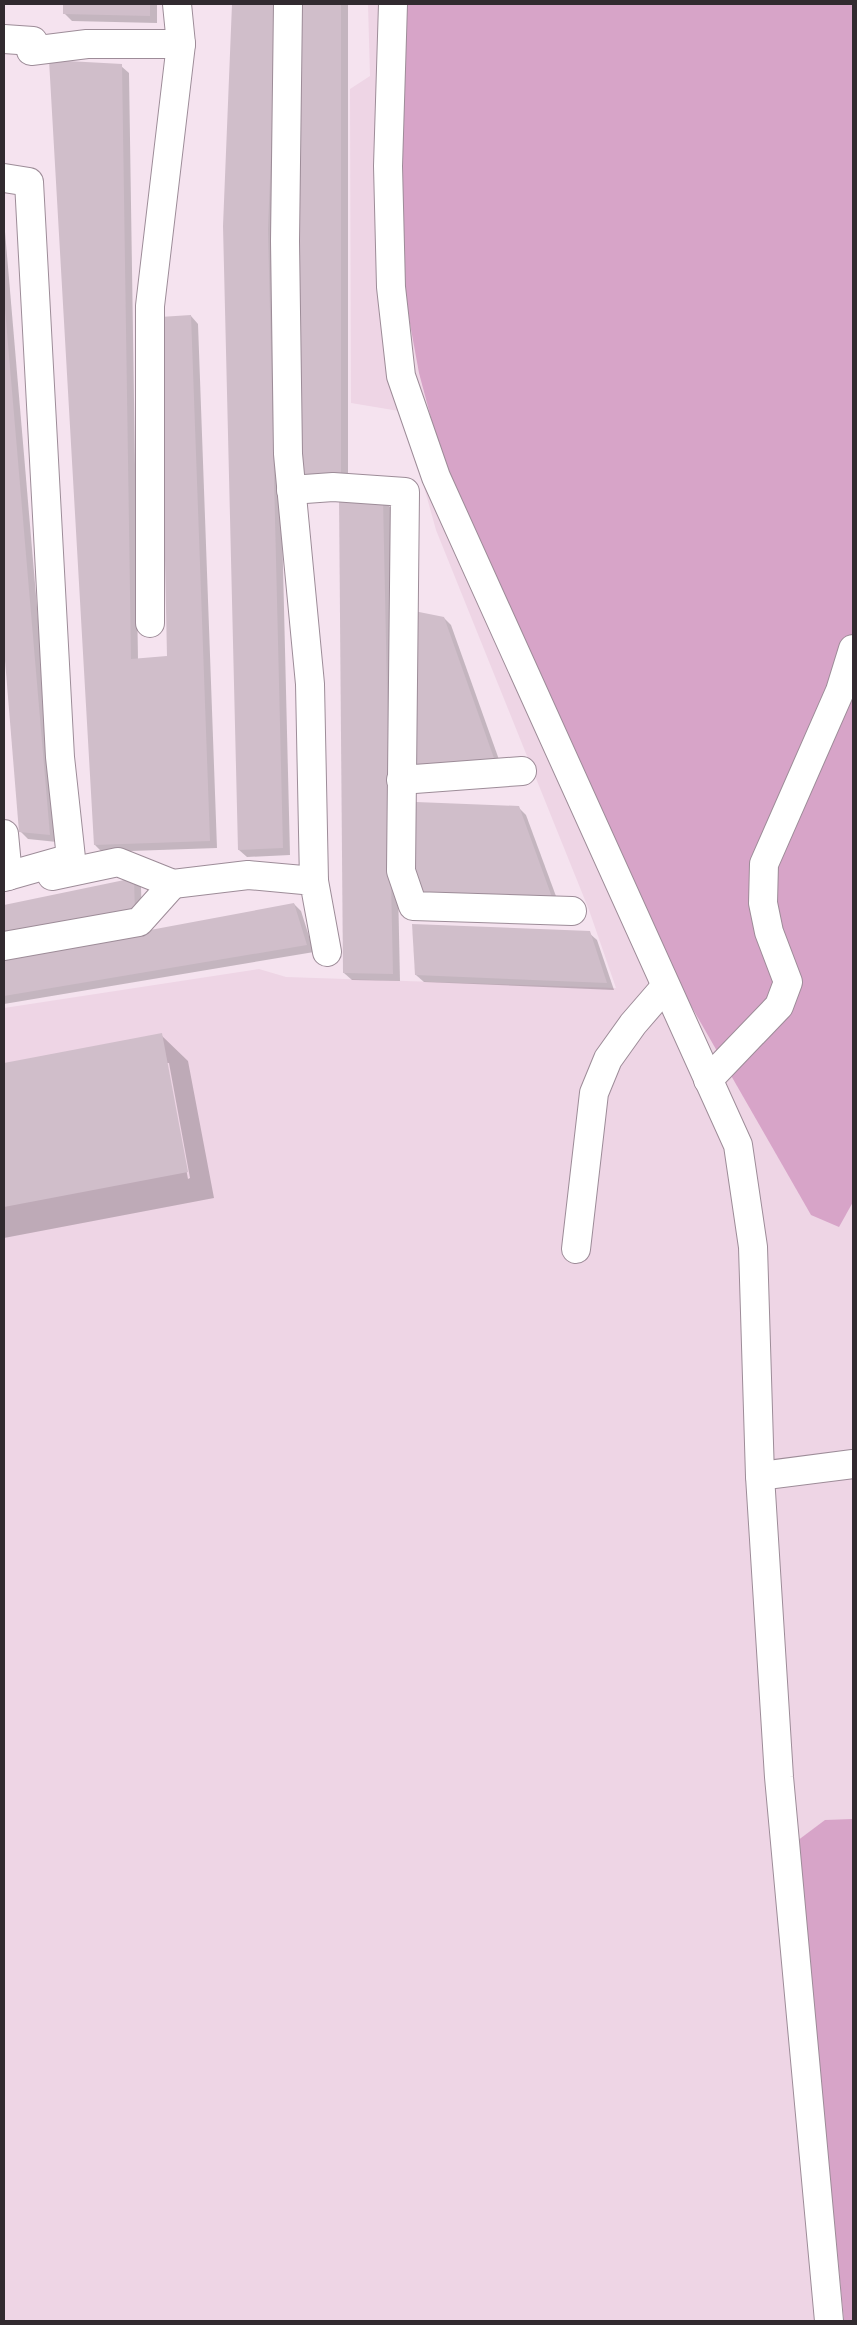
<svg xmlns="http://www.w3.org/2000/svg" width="857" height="2325" viewBox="0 0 857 2325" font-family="'Fira Sans Condensed',sans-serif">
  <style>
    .built { fill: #eed5e5 }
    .green { fill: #d7a4c8 }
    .shadow { fill: #0003; fill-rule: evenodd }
    .building { fill: #d0beca }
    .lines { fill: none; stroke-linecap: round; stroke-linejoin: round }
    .minor-casing { stroke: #9d8c98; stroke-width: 30 }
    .minor { stroke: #fff; stroke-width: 28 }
  </style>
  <rect width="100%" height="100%" fill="#f5e3ef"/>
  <path class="built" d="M368 4H853V2321H4V1008L259 969 286 977 616 988 589 910 436 530 414 451 399 411 351 403 350 89 370 76Z"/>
  <g class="green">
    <path d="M401 4H853V1202L839 1227 811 1215 686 997 466 518 435 433 419 373 404 291 398 95Z"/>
    <path d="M853 1819V2321H844L797 1841 825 1820Z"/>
  </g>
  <g class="shadow">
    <path d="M64 4H157V23L72 21 64 13Z"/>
    <path d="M233 4H284L275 237 290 855 247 857 239 850 225 226Z"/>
    <path d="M298 4H348V487L311 488Z"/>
    <path d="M121 66 129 73 138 660 169 657 191 316 198 324 217 848 102 852 95 845Z"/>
    <path d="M4 220 57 842 28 839 20 831 4 633Z"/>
    <path d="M383 500 390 507 400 981 352 980 344 973Z"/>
    <path d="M444 618 451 625 502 768 421 772 413 764Z"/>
    <path d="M518 807 526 815 560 907 425 899 417 891Z"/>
    <path d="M134 880 141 887 142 920 4 947V906Z"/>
    <path d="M294 904 301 911 314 952 4 1004V956L118 937Z"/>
    <path d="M589 933 597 940 614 990 424 982 416 975Z"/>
    <path d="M161 1035 188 1061 214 1198 4 1238V1064ZM166 1063H169L190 1178 188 1179Z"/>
  </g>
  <g class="building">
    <path d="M63 4H150V16L63 14Z"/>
    <path d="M232 4H277L268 229 283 848 238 850 223 226Z"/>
    <path d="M296 4H341V480L302 481Z"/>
    <path d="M49 60 122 64 131 659 167 656 160 317 191 315 210 841 94 845Z"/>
    <path d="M4 309H5L50 835 19 832 4 648Z"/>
    <path d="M339 496 383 498 393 974 343 973Z"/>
    <path d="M414 611 444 617 495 761 412 765Z"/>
    <path d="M416 802 519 806 553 900 416 892Z"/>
    <path d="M134 878 135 913 4 938V905Z"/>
    <path d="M294 903 307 945 4 996V955L118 936Z"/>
    <path d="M412 924 590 931 607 983 415 975Z"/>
    <path d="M162 1033 188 1172 4 1207V1063Z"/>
  </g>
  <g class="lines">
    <g class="minor-casing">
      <g id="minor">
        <path d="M288 4 285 241 288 454 310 684 314 881"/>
        <path d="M393 4 388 166 391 287 401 376 436 477 738 1145 753 1247 760 1476 779 1777 829 2321"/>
        <path d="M4 39 33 41"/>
        <path d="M31 51 87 44H181"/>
        <path d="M4 178 29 182 60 757 71 858 4 877"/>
        <path d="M291 490 333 487 405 492 401 871 413 906 572 911"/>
        <path d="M150 623V306L181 44 177 4"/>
        <path d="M401 780 522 771"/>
        <path d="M4 834 8 876"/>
        <path d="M52 876 118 862 173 884 248 875 314 881 327 952"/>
        <path d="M4 946 139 922 173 884"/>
        <path d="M708 1080 779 1006 788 982 769 932 763 903 764 864 840 691 853 649"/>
        <path d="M576 1249 594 1093 608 1059 633 1024 665 987"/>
        <path d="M760 1476 853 1464"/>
      </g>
    </g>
    <use href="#minor" class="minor"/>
  </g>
  <rect width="857" height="2325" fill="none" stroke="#312a2f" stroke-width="10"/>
</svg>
